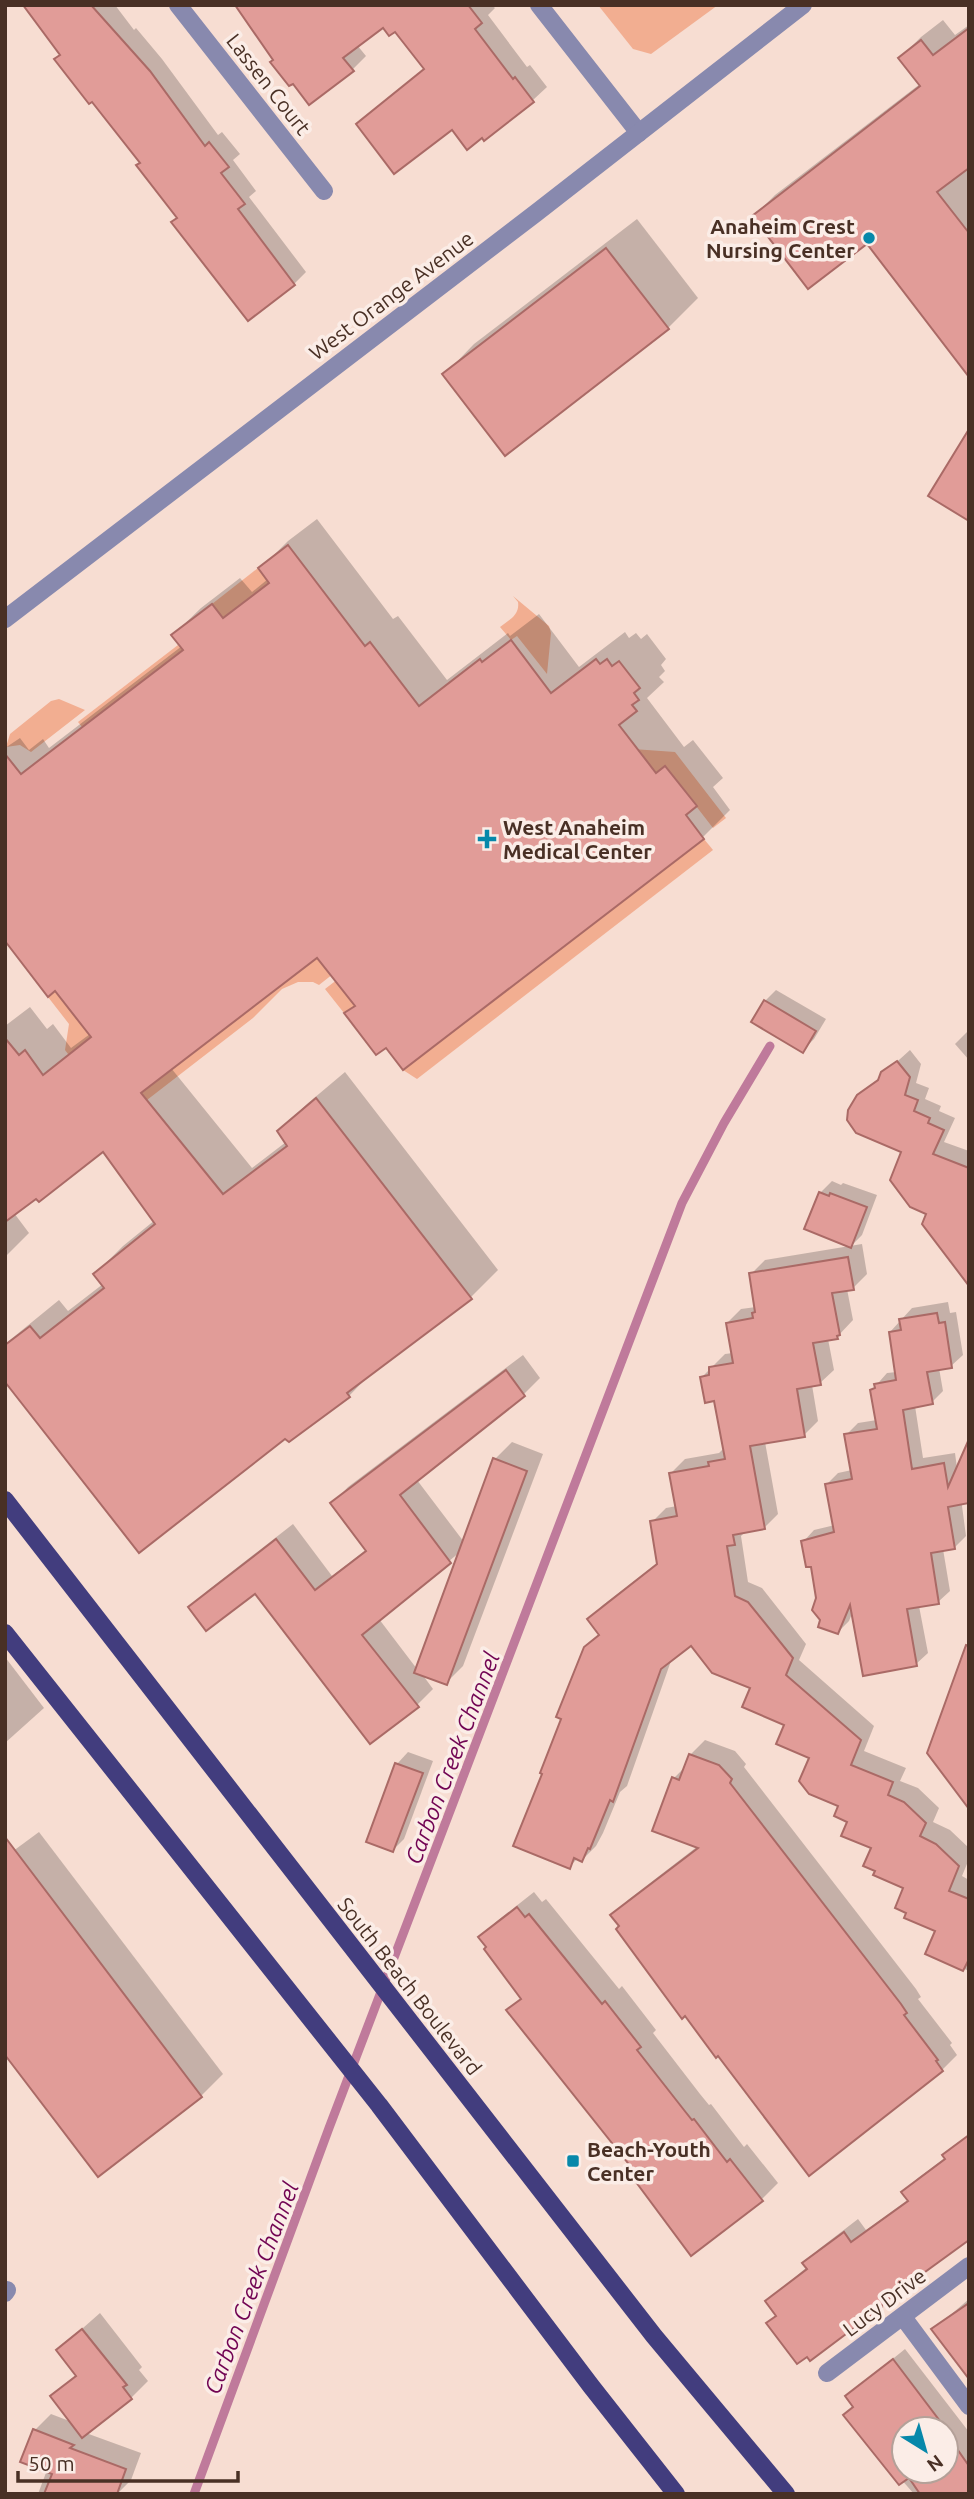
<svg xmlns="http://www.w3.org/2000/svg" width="974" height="2499" viewBox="0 0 974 2499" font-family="Ubuntu,sans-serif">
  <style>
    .green { fill: #f2ae91 }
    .shadow { fill: #0003; fill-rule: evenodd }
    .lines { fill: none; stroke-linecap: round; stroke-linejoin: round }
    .stream { stroke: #bf7a9b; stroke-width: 9 }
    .building { fill: #e19c98; stroke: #aa6a66; stroke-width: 2; fill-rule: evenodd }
    .minor { stroke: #8889ae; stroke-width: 18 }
    .major { stroke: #423d7e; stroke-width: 18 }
    .poi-dot { fill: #0788aa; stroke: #fbede7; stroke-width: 2.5 }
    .labels { text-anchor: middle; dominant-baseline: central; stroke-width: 7; stroke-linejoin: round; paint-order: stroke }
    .street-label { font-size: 21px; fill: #493025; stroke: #fbede7 }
    .poi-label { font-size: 21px; font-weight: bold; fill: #493025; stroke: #fbede7; text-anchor: start }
    .water-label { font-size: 23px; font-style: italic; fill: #710453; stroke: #fbede7 }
  </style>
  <rect width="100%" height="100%" fill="#f7ddd2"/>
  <g class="green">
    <path d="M598 5H718L651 54 633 49Z"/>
    <path d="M258 568 269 583 223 618 212 604Z"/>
    <path d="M513 596 549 626 551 633 547 674 517 636 511 640 500 627C509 620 520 615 518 602Z"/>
    <path d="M178 645 183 650 82 727 78 722Z"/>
    <path d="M59 699 85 710 31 752 20 745 6 747 10 734 51 701Z"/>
    <path d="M605 747 675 752 726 818 713 828 665 766 656 773Z"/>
    <path d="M704 839 713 850 417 1079 403 1070Z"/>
    <path d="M427 873 398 923 319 985 313 982H298L282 989 253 1018 125 1117 117 1112Z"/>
    <path d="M451 892 338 984 355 1006 344 1013 325 989Z"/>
    <path d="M55 991 91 1037 90 1083 65 1050 69 1024 48 997Z"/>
  </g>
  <g class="shadow">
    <path d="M25 5H115L134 30 136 28 162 59 218 135 222 132 240 154 233 160 256 191 249 197 306 272 294 284 179 217 142 162Z"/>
    <path d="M349 5H492L495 8 488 15 527 67 530 65 547 87 533 100 484 138 452 128 372 111 425 68 396 29 383 25 357 45 366 56 352 70 293 81Z"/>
    <path d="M943 20 955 35 969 25V374L867 241 754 216 775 195 920 84 900 58 921 37Z"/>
    <path d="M637 219 698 298 668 328 445 374 474 344Z"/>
    <path d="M317 519 393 619 398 616 447 680 508 633 510 636 539 614 579 667 625 632 629 638 636 633 641 639 647 634 666 659 661 665 665 671 659 677 664 682 647 698 684 747 693 740 723 778 713 787 730 810 703 837 404 1068 386 1045 347 1014 356 1004 318 955 171 1068 252 1168 286 1142 279 1131 307 1104 345 1072 498 1270 471 1297 376 1368 349 1396 289 1440 285 1437 5 1379V1344L59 1300 68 1311 103 1284 95 1274 123 1246 155 1220 103 1150 14 1213 29 1233 5 1257V1026L30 1007 47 1029 53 1024 71 1048 90 1034 56 988 5 938V748L20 738 29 750 43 739 49 748 182 646 173 635 201 608 240 578 252 592 268 579 260 569 288 541Z"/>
    <path d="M776 990 826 1019 814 1039 803 1050 765 1001Z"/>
    <path d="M968 1031H969V1060L955 1044Z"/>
    <path d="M910 1050 921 1064 916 1083 929 1088 925 1099 941 1106 939 1111 955 1118 944 1142 969 1151V1275L928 1213 904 1151 859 1096Z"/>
    <path d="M832 1181 841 1185 843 1183 877 1195 862 1235 851 1246 820 1193Z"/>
    <path d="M862 1244 867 1274 853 1288 847 1289 853 1320 837 1337 828 1339 834 1370 820 1383 812 1385 818 1421 804 1435 765 1442 778 1514 764 1528 746 1531 741 1536 748 1582 762 1588 806 1644 799 1660 874 1726 864 1751 906 1768 900 1781 918 1788 939 1808 933 1822 950 1830 969 1848V1859L962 1876 969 1880V1971L927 1953 937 1930 873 1847 849 1821 811 1758 787 1724 752 1687 691 1643 672 1658 627 1786 620 1792 603 1833 596 1846 582 1860 578 1858 569 1867 544 1773 585 1648 600 1633 589 1619 603 1605 659 1562 652 1522 666 1508 677 1506 671 1473 685 1459 719 1453 724 1448 715 1399 702 1377 725 1354 733 1353 727 1323 741 1309 756 1307 751 1274 765 1260Z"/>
    <path d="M948 1302 950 1313 956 1312 963 1355 951 1366 939 1368 943 1391 932 1402 915 1406 923 1458 955 1453 966 1536 955 1547 943 1549 950 1591 938 1602 919 1606 928 1653 916 1664 853 1611 849 1621 838 1632 821 1619 812 1565 803 1542 814 1530 835 1525 827 1484 838 1473 852 1470 846 1435 858 1423 877 1420 872 1390 887 1373 897 1372 890 1332 912 1308Z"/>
    <path d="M523 1355 540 1378 524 1394 417 1480 464 1542 495 1459 512 1442 543 1454 463 1666 446 1683 422 1674 433 1689 417 1705 255 1591 191 1608 207 1591 293 1524 332 1576 367 1549 332 1504 348 1487ZM460 1552 417 1669 379 1619Z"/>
    <path d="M5 1657 44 1708 5 1743Z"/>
    <path d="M705 1740 735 1751 746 1764 744 1767 916 1989 921 1997 918 1999 952 2043 950 2045 957 2055 942 2070 621 1926 613 1915 628 1900 698 1846 674 1778 687 1765 690 1755Z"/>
    <path d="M408 1752 433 1761 404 1839 393 1850 397 1764Z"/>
    <path d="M39 1832 223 2074 201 2096 5 1857Z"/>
    <path d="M534 1892 542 1902 546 1899 619 1989 622 1986 656 2030 653 2033 700 2094 709 2105 711 2104 744 2147 747 2144 778 2183 761 2200 633 2166 508 2010 522 1997 481 1937 497 1921Z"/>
    <path d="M969 2134V2238L896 2291 881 2306 810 2359 768 2323 777 2314 767 2301 807 2267 805 2263 819 2249 858 2219 866 2230 909 2199 904 2192 918 2178 946 2157 944 2156Z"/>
    <path d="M969 2299V2371L934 2329Z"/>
    <path d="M100 2313 142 2367 139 2370 148 2381 131 2398 86 2433 141 2453 131 2480 117 2494H38L47 2470 35 2430 51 2414 72 2422 52 2397 77 2374 58 2350Z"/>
    <path d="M905 2349 969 2432V2494H914L845 2415 854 2406 847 2396ZM904 2429H946V2471H904Z"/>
  </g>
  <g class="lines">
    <path class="stream" d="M194 2494 329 2128 682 1203 724 1123 770 1046"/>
  </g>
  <g class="building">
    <path d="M23 5H91L150 71 205 146 209 142 229 167 221 173 245 204 238 209 295 285 248 321 171 222 177 218 136 165 140 163 92 102 89 104 54 59 60 55Z"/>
    <path d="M235 5H468L482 23 475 29 513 79 515 77 534 102 484 141 482 138 467 150 452 130 394 174 356 124 424 69 395 32 389 36 383 28 343 58 354 71 309 105 293 84 289 86 270 62 273 60Z"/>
    <path d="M969 28V168L937 192 969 233V377L867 244 808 289 752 216 920 86 898 58 921 40 933 55Z"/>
    <path d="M606 248 669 329 505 456 442 374Z"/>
    <path d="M969 429V521L928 496Z"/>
    <path d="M288 545 365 646 370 642 419 706 480 659 482 662 511 640 551 693 596 659 600 664 607 659 612 666 619 661 640 688 634 693 639 700 632 705 637 711 619 725 656 773 665 766 697 806 686 815 704 839 403 1070 386 1048 376 1055 344 1013 355 1006 317 958 141 1093 223 1194 287 1146 277 1131 316 1098 472 1299 347 1393 350 1397 289 1442 285 1439 139 1553 5 1382V1345L30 1326 40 1338 104 1288 93 1274 155 1224 103 1152 39 1202 36 1199 5 1222V1038L19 1055 25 1050 43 1075 91 1037 55 991 48 997 5 941V754L21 774 183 650 171 635 212 604 223 618 269 583 258 568Z"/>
    <path d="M764 1000 816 1031 803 1053 751 1022Z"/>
    <path d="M897 1061 910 1077 905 1095 918 1100 914 1111 930 1118 928 1123 944 1130 933 1154 969 1168V1286L922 1224 926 1214 910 1207 890 1180 901 1152 856 1133 847 1120 848 1110 857 1095 878 1080 881 1072Z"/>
    <path d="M819 1192 829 1196 830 1193 867 1207 851 1248 804 1229Z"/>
    <path d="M848 1257 854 1290 832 1293 840 1335 837 1336 838 1339 813 1343 821 1385 797 1389 805 1437 750 1446 765 1529 733 1535 735 1545 727 1546 735 1596 748 1602 793 1658 786 1675 861 1740 851 1765 893 1782 888 1795 904 1802 926 1823 920 1836 936 1844 959 1866 949 1891 969 1899V1959L963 1971 925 1954 935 1931 904 1918 906 1913 895 1908 903 1888 873 1875 875 1871 863 1866 871 1848 841 1836 847 1822 834 1816 838 1806 809 1794 799 1781 809 1758 776 1744 784 1725 742 1707 750 1688 712 1673 691 1646 661 1669 613 1802 610 1800 590 1849 588 1848 582 1862 574 1858 570 1869 513 1846 542 1774 540 1773 561 1719 556 1717 584 1647 599 1635 587 1619 657 1564 650 1521 677 1516 669 1473 709 1466 708 1462 725 1459 714 1401 705 1403 700 1377 709 1375V1367L733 1363 726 1323 753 1318 752 1313 755 1312 749 1273Z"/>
    <path d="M937 1313 939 1323 945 1322 952 1368 927 1372 933 1404 903 1410 912 1469 944 1463 948 1487 969 1439V1503L948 1507 955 1549 931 1553 939 1604 907 1609 917 1666 863 1676 850 1605 838 1634 818 1627 820 1620 812 1610 816 1598 811 1567H806L801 1541 834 1532 825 1484 852 1479 844 1434 877 1429 870 1390 875 1388 874 1384 896 1380 889 1332 901 1330 899 1319Z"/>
    <path d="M506 1370 525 1396 400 1495 451 1563 362 1635 419 1707 370 1744 255 1594 206 1631 188 1607 276 1539 315 1590 366 1551 330 1503Z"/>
    <path d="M493 1458 527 1471 447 1685 414 1673Z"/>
    <path d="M966 1645 969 1646V1809L927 1753Z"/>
    <path d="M689 1754 719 1765 732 1779 730 1783 901 2004 907 2013 904 2015 938 2060 936 2061 943 2071 809 2176 718 2056 716 2058 685 2016 682 2019 616 1929 619 1926 610 1915 698 1848 652 1831 672 1777 679 1780Z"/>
    <path d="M395 1763 423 1773 393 1852 366 1842Z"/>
    <path d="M5 1837 202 2097 98 2177 5 2055Z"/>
    <path d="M517 1907 525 1917 529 1914 602 2004 605 2001 641 2047 637 2050 684 2110 692 2120 694 2119 727 2162 730 2159 763 2201 691 2256 627 2170 631 2167 506 2010 521 1999 484 1949 486 1947 478 1937Z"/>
    <path d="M969 2135V2240L892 2296 881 2306 882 2307 810 2361 807 2357 797 2364 766 2323 776 2316 765 2301 807 2269 802 2263 844 2232 851 2242 908 2201 901 2192 945 2159 942 2155Z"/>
    <path d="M969 2303V2379L931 2329Z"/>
    <path d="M82 2329 127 2385 123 2387 132 2399 82 2438 50 2396 76 2376 56 2350Z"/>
    <path d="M893 2359 955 2441 953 2443 969 2466V2494H920L909 2478 899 2485 843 2415 853 2407 845 2396ZM904 2429H946V2471H904Z"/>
    <path d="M33 2429 74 2445 70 2448 126 2469 117 2494H44L52 2474 20 2462Z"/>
  </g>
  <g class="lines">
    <g class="minor">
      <path d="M178 5 324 191"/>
      <path d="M539 5 639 133"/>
      <path d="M5 619 536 213 803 5"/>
      <path d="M5 2293 7 2290"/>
      <path d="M903 2317 969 2406"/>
      <path d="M827 2373 969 2266"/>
    </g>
    <g class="major">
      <path d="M5 1500 654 2336 786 2494"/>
      <path d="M5 1633 379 2105 591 2386 676 2494"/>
    </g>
  </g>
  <g class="poi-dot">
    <circle cx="869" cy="238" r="7"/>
    <path d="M483.5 828.5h7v7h7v7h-7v7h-7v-7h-7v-7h7z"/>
    <rect x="566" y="2154" width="14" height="14" rx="3.5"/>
  </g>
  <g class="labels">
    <g class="street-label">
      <text transform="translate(269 84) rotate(52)">Lassen Court</text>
      <text transform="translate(391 295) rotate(-37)">West Orange Avenue</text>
      <text transform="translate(410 1986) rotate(52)">South Beach Boulevard</text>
      <text transform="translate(884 2302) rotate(-37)">Lucy Drive</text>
    </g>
    <g class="poi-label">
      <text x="855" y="226" text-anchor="end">Anaheim Crest<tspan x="855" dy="24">Nursing Center</tspan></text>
      <text x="503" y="827">West Anaheim<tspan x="503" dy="24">Medical Center</tspan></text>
      <text x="587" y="2149">Beach-Youth<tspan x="587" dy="24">Center</tspan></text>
    </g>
    <g class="water-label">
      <text transform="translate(452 1758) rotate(-69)">Carbon Creek Channel</text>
      <text transform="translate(251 2288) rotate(-69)">Carbon Creek Channel</text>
    </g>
  </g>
  <rect width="974" height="2499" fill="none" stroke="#493025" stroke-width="14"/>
  <g transform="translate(925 2450) rotate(143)"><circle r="33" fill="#fbede7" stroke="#b4a199" stroke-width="2"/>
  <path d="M0-5L12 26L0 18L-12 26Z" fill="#0788aa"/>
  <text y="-10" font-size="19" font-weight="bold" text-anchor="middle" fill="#493025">N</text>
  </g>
  <path d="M18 2471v10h220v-10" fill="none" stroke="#493025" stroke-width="3.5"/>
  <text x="28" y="2471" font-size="21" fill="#493025" stroke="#fbede7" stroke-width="5" paint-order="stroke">50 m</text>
</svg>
